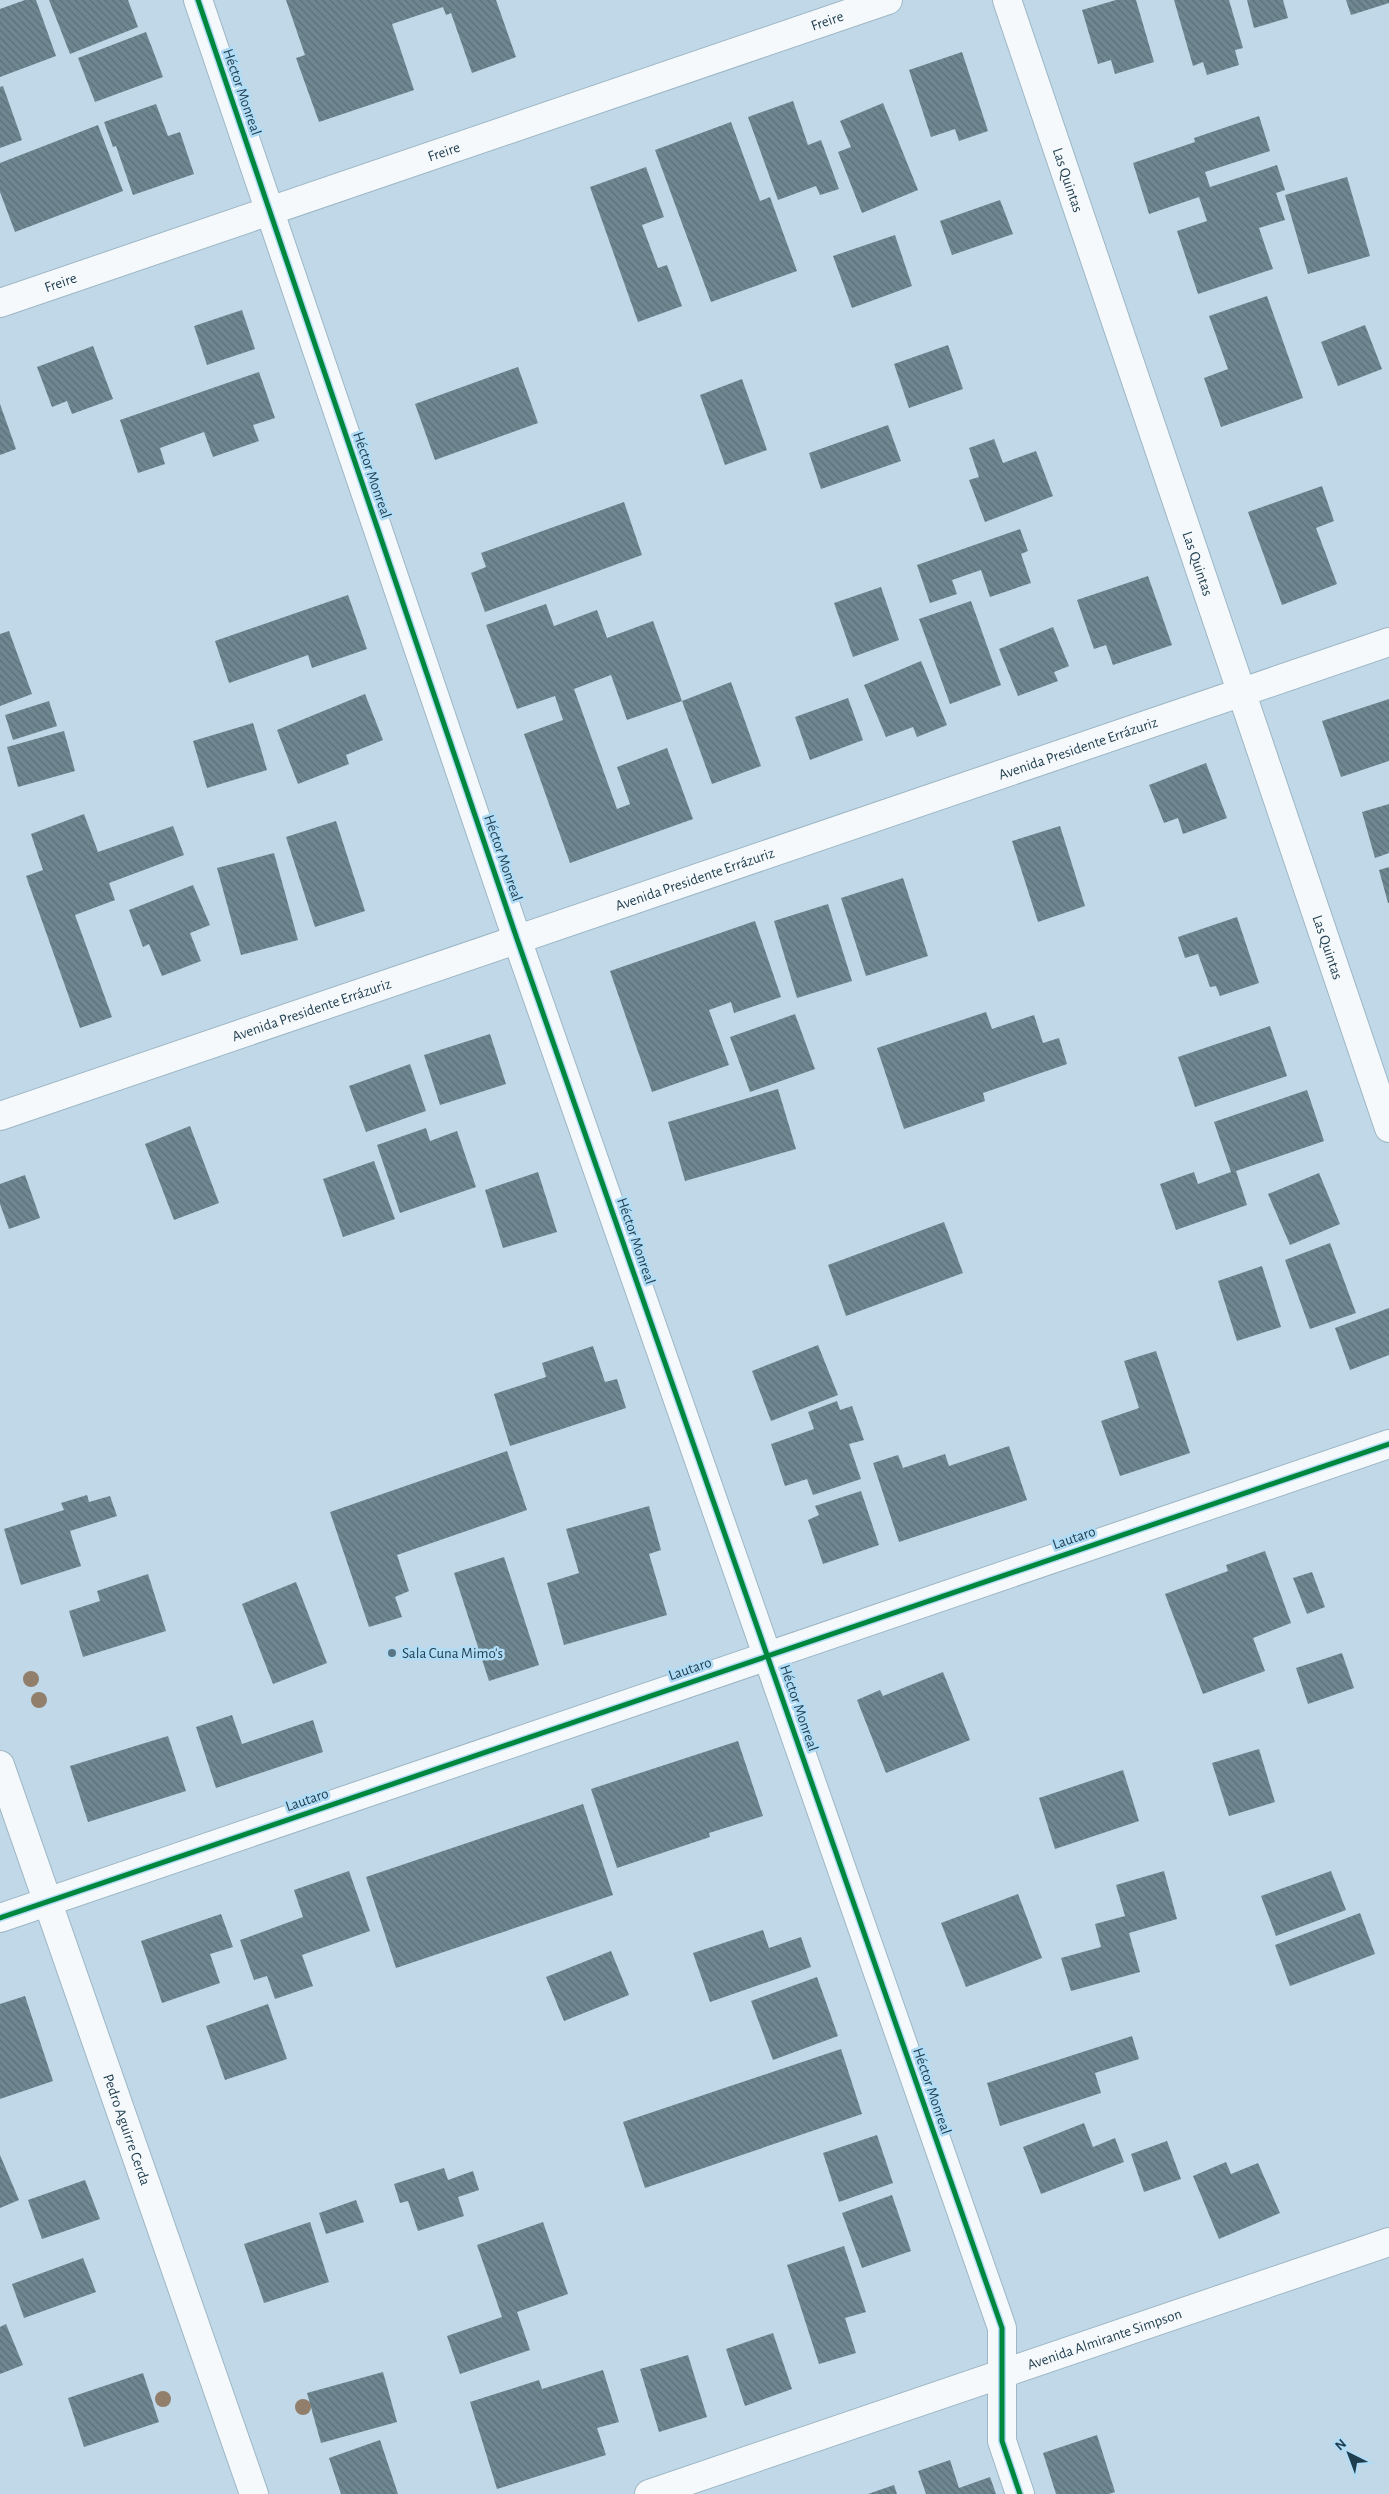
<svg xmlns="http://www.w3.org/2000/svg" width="1389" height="2494" viewBox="0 0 1389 2494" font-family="'Alegreya Sans',sans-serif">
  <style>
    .building { fill: url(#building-back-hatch) }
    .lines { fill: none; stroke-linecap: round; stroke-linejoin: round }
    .street-casing { stroke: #9db7c6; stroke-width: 30 }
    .secondary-casing { stroke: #9db7c6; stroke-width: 30 }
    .street { stroke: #f6f9fb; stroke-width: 28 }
    .secondary { stroke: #f6f9fb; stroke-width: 28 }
    .cycleway-casing { stroke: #b1dcf6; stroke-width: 8 }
    .cycleway { stroke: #00873e; stroke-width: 5 }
    .tree { fill: #917f6c }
    .poi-dot { fill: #577384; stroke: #b1dcf6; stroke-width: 2 }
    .labels { text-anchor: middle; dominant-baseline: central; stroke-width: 5; stroke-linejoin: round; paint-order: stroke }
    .street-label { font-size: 15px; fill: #1e3d4e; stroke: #b1dcf6 }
    .poi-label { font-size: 15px; fill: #1e3d4e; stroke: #b1dcf6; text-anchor: start }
  </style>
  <defs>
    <pattern id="building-back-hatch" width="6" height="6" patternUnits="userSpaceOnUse" patternTransform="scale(1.25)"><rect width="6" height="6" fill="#6f8791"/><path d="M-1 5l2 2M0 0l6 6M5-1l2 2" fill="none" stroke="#5b7079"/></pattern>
  </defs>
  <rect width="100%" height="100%" fill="#c0d8e7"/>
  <g class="building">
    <path d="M25 0H36L56 56 0 77V9Z"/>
    <path d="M49 0H128L138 27 70 54Z"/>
    <path d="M286 0H496L516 57 472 73 451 13 446 15 443 7 392 24 414 90 319 122 296 58 305 55Z"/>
    <path d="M1116 0H1136L1154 62 1115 74 1111 60 1098 64 1082 10Z"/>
    <path d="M1174 0H1229L1243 48 1235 50 1239 65 1207 75 1203 62 1193 66Z"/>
    <path d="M1247 0H1283L1288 18 1254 28Z"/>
    <path d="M1346 0H1389V3L1351 15Z"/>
    <path d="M146 32 163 77 95 102 78 58Z"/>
    <path d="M962 52 988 131 959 141 955 129 931 137 909 70Z"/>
    <path d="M3 86 22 140 0 148V87Z"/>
    <path d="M793 101 808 145 821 140 839 189 820 195 816 186 778 200 748 117Z"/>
    <path d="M883 103 918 190 862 213 838 152 851 147 840 121Z"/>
    <path d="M156 104 168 136 180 132 194 174 133 195 116 146 113 147 104 122Z"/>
    <path d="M1259 116 1270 151 1205 172 1210 187 1277 165 1285 190 1276 193 1285 220 1259 228 1273 269 1198 294 1177 231 1207 221 1199 197 1149 214 1133 163 1195 142 1194 138Z"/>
    <path d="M731 122 760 201 770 197 797 271 711 302 655 150Z"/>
    <path d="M98 125 123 191 15 232 0 192V163Z"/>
    <path d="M646 167 664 217 642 225 658 268 667 265 682 306 638 322 590 187Z"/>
    <path d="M1347 177 1370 256 1308 274 1285 195Z"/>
    <path d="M1000 200 1013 234 952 255 940 221Z"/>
    <path d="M895 235 912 286 852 308 833 256Z"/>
    <path d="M1267 296 1303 398 1221 427 1204 378 1228 369 1209 316Z"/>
    <path d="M242 310 255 349 207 365 194 326Z"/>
    <path d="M1365 325 1382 369 1338 386 1321 342Z"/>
    <path d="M948 345 963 389 909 408 894 364Z"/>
    <path d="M93 346 113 399 72 414 67 401 52 407 37 367Z"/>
    <path d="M518 367 538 423 435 460 415 404Z"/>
    <path d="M259 372 275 418 253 425 259 441 213 457 204 432 160 448 165 464 138 473 120 420Z"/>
    <path d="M742 379 767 450 725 465 700 395Z"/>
    <path d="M0 404 16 449 0 455Z"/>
    <path d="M888 425 901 461 821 489 809 453Z"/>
    <path d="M994 439 1003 463 1036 451 1053 496 985 522 969 480 979 477 969 448Z"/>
    <path d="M1322 486 1334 521 1316 528 1337 584 1282 605 1248 512Z"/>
    <path d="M624 502 642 555 485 612 471 573 486 567 481 553Z"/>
    <path d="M1020 529 1028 551 1021 554 1031 583 990 597 981 570 952 580 957 594 930 603 917 565Z"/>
    <path d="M1148 576 1172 645 1113 665 1106 645 1094 649 1077 600Z"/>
    <path d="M881 587 899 640 853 657 834 603Z"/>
    <path d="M348 595 367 649 312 668 308 655 229 683 215 641Z"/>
    <path d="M971 601 1001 685 950 704 919 619Z"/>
    <path d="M546 604 554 626 597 610 607 638 653 621 682 701 627 720 611 675 574 689 617 809 630 804 617 767 667 748 693 819 570 863 524 734 563 720 555 696 517 709 486 625Z"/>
    <path d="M1053 627 1069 666 1054 672 1058 681 1018 696 999 649Z"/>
    <path d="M9 631 32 694 0 706V634Z"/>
    <path d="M921 661 947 725 917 737 913 727 886 737 864 685Z"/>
    <path d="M731 682 761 766 712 784 682 701Z"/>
    <path d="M365 694 383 740 346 755 349 764 298 784 277 730Z"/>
    <path d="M848 698 863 740 810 760 795 717Z"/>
    <path d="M1389 699V761L1341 777 1322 721Z"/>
    <path d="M49 701 57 726 13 740 5 715Z"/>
    <path d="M253 723 267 770 207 788 193 741Z"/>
    <path d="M64 731 75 771 18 787 7 747Z"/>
    <path d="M1206 763 1227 818 1183 834 1178 818 1164 823 1149 785Z"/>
    <path d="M1389 804V853L1375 858 1362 812Z"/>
    <path d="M84 814 98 852 173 826 184 855 109 883 115 900 75 915 112 1017 80 1028 26 876 43 870 31 834Z"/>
    <path d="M336 821 365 911 315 927 286 837Z"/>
    <path d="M1060 826 1085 906 1038 922 1012 841Z"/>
    <path d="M274 853 298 940 241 955 217 868Z"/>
    <path d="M1389 867V903H1388L1379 870Z"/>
    <path d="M903 878 928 956 866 976 841 898Z"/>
    <path d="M193 885 210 925 190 933 201 961 162 976 149 944 143 947 129 910Z"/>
    <path d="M828 904 852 981 797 998 774 921Z"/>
    <path d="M1237 917 1259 983 1220 996 1216 986 1210 987 1198 954 1185 958 1178 937Z"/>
    <path d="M755 921 781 997 734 1013 731 1002 709 1010 729 1065 652 1092 610 971Z"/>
    <path d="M986 1012 992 1029 1034 1015 1043 1043 1059 1038 1067 1064 983 1093 985 1101 904 1129 877 1048Z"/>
    <path d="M795 1014 815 1069 750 1092 730 1037Z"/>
    <path d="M1270 1026 1287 1076 1195 1107 1178 1057Z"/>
    <path d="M490 1034 506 1084 440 1105 424 1055Z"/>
    <path d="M410 1064 426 1111 366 1132 349 1086Z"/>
    <path d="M778 1089 796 1149 685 1181 668 1122Z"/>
    <path d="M1307 1090 1324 1141 1236 1171 1247 1205 1176 1230 1160 1184 1194 1172 1198 1184 1231 1172 1214 1122Z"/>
    <path d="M190 1126 219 1203 174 1220 145 1144Z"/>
    <path d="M426 1128 430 1141 457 1131 476 1187 400 1213 377 1145Z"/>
    <path d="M374 1161 395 1219 343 1237 323 1179Z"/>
    <path d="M538 1172 557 1232 503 1248 485 1190Z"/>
    <path d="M1319 1173 1340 1224 1290 1245 1268 1194Z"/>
    <path d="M25 1175 40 1218 9 1229 0 1204V1184Z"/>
    <path d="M944 1222 963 1273 846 1316 828 1265Z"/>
    <path d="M1330 1243 1356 1313 1310 1329 1285 1260Z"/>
    <path d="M1262 1266 1281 1327 1237 1341 1218 1281Z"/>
    <path d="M1389 1308V1355L1350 1370 1335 1328Z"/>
    <path d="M818 1345 838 1395 771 1421 752 1371Z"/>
    <path d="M593 1346 605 1382 617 1379 626 1408 510 1446 494 1394 546 1377 542 1363Z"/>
    <path d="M1156 1351 1190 1453 1120 1476 1101 1421 1139 1408 1124 1361Z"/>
    <path d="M837 1401 840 1410 852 1406 864 1440 849 1444 861 1479 813 1495 807 1479 785 1486 771 1444 814 1429 808 1412Z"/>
    <path d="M1009 1446 1027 1500 899 1542 873 1463 898 1455 903 1468 945 1454 949 1466Z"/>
    <path d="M507 1451 527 1510 397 1555 409 1591 395 1597 402 1617 369 1627 330 1512Z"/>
    <path d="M861 1491 879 1545 823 1564 808 1520 819 1515 815 1506Z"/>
    <path d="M87 1495 89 1502 110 1496 117 1516 70 1531 81 1566 21 1585 4 1529 64 1510 61 1503Z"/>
    <path d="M649 1506 661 1550 649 1554 667 1615 564 1645 547 1583 579 1573 566 1529Z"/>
    <path d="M1265 1551 1291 1623 1253 1638 1265 1671 1203 1694 1165 1594 1228 1571 1226 1565Z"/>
    <path d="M504 1557 539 1665 489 1681 454 1573Z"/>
    <path d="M1312 1572 1325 1607 1307 1614 1293 1578Z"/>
    <path d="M148 1574 166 1631 83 1657 69 1611 100 1601 97 1591Z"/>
    <path d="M296 1582 327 1663 273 1684 242 1604Z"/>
    <path d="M1342 1653 1354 1688 1308 1704 1296 1668Z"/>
    <path d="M943 1672 970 1740 886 1773 857 1700 880 1690 883 1696Z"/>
    <path d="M232 1715 242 1744 313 1720 323 1752 216 1788 196 1727Z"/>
    <path d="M168 1736 186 1791 88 1822 70 1766Z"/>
    <path d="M738 1741 763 1816 709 1833 710 1837 617 1868 591 1789Z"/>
    <path d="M1259 1749 1275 1802 1229 1816 1212 1763Z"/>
    <path d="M1123 1770 1139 1821 1055 1849 1039 1798Z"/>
    <path d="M583 1804 613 1895 396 1968 366 1877Z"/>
    <path d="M349 1871 370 1931 302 1955 313 1986 275 1999 267 1976 254 1980 240 1940 303 1917 294 1890Z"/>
    <path d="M1164 1871 1177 1919 1129 1933 1140 1972 1071 1991 1061 1958 1101 1947 1095 1924 1125 1916 1116 1885Z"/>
    <path d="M1331 1871 1346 1910 1276 1936 1261 1896Z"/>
    <path d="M1018 1894 1042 1958 966 1987 941 1923Z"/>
    <path d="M1360 1913 1375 1954 1290 1986 1275 1945Z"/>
    <path d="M221 1914 233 1947 210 1954 220 1983 162 2003 141 1941Z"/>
    <path d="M763 1930 769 1948 801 1937 811 1967 710 2002 693 1953Z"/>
    <path d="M611 1951 629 1995 564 2021 546 1977Z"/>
    <path d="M817 1977 838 2036 773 2060 751 2001Z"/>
    <path d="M25 1996 53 2081 0 2099V2004Z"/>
    <path d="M268 2004 287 2059 225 2080 206 2026Z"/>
    <path d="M1132 2036 1139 2059 1095 2073 1101 2093 1000 2126 987 2083Z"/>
    <path d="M841 2049 862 2114 645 2188 623 2122Z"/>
    <path d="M1084 2123 1093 2147 1115 2138 1124 2162 1041 2194 1023 2147Z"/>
    <path d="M877 2135 893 2183 839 2202 823 2153Z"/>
    <path d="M1167 2141 1181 2179 1144 2192 1131 2154Z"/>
    <path d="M0 2155 19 2200 0 2208Z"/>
    <path d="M1226 2162 1231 2174 1258 2163 1280 2213 1219 2239 1193 2176Z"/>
    <path d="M444 2168 448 2180 473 2171 479 2190 458 2197 464 2216 418 2231 408 2201 400 2203 394 2184Z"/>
    <path d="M85 2180 100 2219 42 2239 28 2200Z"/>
    <path d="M892 2195 911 2251 862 2268 842 2213Z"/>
    <path d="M356 2200 364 2222 326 2234 319 2213Z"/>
    <path d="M310 2222 329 2282 264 2303 244 2244Z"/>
    <path d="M543 2222 568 2294 517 2312 530 2350 460 2374 447 2336 502 2317 477 2245Z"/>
    <path d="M844 2246 866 2312 845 2318 856 2353 819 2364 787 2265Z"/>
    <path d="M83 2258 96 2292 24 2318 12 2284Z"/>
    <path d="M6 2324 23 2365 0 2374V2327Z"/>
    <path d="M773 2333 792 2389 745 2406 726 2349Z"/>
    <path d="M688 2355 707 2417 659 2432 640 2369Z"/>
    <path d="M603 2370 619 2422 597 2428 606 2455 497 2489 470 2402 539 2380 542 2389Z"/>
    <path d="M383 2372 397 2422 321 2443 307 2393Z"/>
    <path d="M143 2373 159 2422 84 2447 68 2398Z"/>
    <path d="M1097 2435 1115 2492 1109 2494H1056L1043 2453Z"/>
    <path d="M380 2440 398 2494H341L329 2458Z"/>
    <path d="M950 2460 959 2488 990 2477 996 2494H926L918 2471Z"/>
    <path d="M894 2485 897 2494H868Z"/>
  </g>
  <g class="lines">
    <g class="street-casing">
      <g id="street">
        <path d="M198 0 517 939 1002 2328V2441L1020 2494"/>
        <path id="s1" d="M1007 0 1389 1128"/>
        <path id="s2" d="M0 303 888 0"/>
        <path id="s3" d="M0 1765 254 2494"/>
        <path d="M0 1918 1389 1444"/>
      </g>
    </g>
    <g class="secondary-casing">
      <g id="secondary">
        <path id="s4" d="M0 1116 1389 642"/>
        <path id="s5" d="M649 2494 1389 2242"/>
      </g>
    </g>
    <use href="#street" class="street"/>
    <use href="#secondary" class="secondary"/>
    <g class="cycleway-casing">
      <g id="cycleway">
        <path d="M198 0 517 939 1002 2328V2441L1020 2494"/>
        <path d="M0 1918 1389 1444"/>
      </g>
    </g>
    <use href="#cycleway" class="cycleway"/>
  </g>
  <g class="tree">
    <circle cx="31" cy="1679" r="8"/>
    <circle cx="39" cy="1700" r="8"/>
    <circle cx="163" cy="2399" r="8"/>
    <circle cx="303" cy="2407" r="8"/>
  </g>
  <circle class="poi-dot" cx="392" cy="1653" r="5"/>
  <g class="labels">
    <g class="street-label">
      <text stroke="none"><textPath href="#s2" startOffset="874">Freire</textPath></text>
      <text transform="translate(242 92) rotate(71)">Héctor Monreal</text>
      <text stroke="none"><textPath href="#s2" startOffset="469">Freire</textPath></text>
      <text stroke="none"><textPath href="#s1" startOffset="190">Las Quintas</textPath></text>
      <text stroke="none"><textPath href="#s2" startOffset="64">Freire</textPath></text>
      <text transform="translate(372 475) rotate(71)">Héctor Monreal</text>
      <text stroke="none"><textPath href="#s1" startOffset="595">Las Quintas</textPath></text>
      <text stroke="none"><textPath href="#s4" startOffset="1139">Avenida Presidente Errázuriz</textPath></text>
      <text transform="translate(503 858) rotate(71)">Héctor Monreal</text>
      <text stroke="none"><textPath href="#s4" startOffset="734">Avenida Presidente Errázuriz</textPath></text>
      <text stroke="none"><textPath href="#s1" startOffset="1000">Las Quintas</textPath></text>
      <text stroke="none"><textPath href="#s4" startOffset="329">Avenida Presidente Errázuriz</textPath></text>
      <text transform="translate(636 1241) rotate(71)">Héctor Monreal</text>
      <text transform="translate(1074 1538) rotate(-19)">Lautaro</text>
      <text transform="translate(690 1669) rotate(-19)">Lautaro</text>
      <text transform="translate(799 1708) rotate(71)">Héctor Monreal</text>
      <text transform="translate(307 1800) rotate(-19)">Lautaro</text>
      <text transform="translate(932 2091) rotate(71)">Héctor Monreal</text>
      <text stroke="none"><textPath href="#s3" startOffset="386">Pedro Aguirre Cerda</textPath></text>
      <text stroke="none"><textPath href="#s5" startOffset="481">Avenida Almirante Simpson</textPath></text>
    </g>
    <g class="poi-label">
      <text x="402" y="1653">Sala Cuna Mimo's</text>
    </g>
  </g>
  <g transform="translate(1349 2454) rotate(318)" stroke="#b1dcf6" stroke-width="4" paint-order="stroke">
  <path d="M0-4L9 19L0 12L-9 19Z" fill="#1e3d4e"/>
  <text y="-8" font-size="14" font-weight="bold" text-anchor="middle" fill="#1e3d4e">N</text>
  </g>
</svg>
